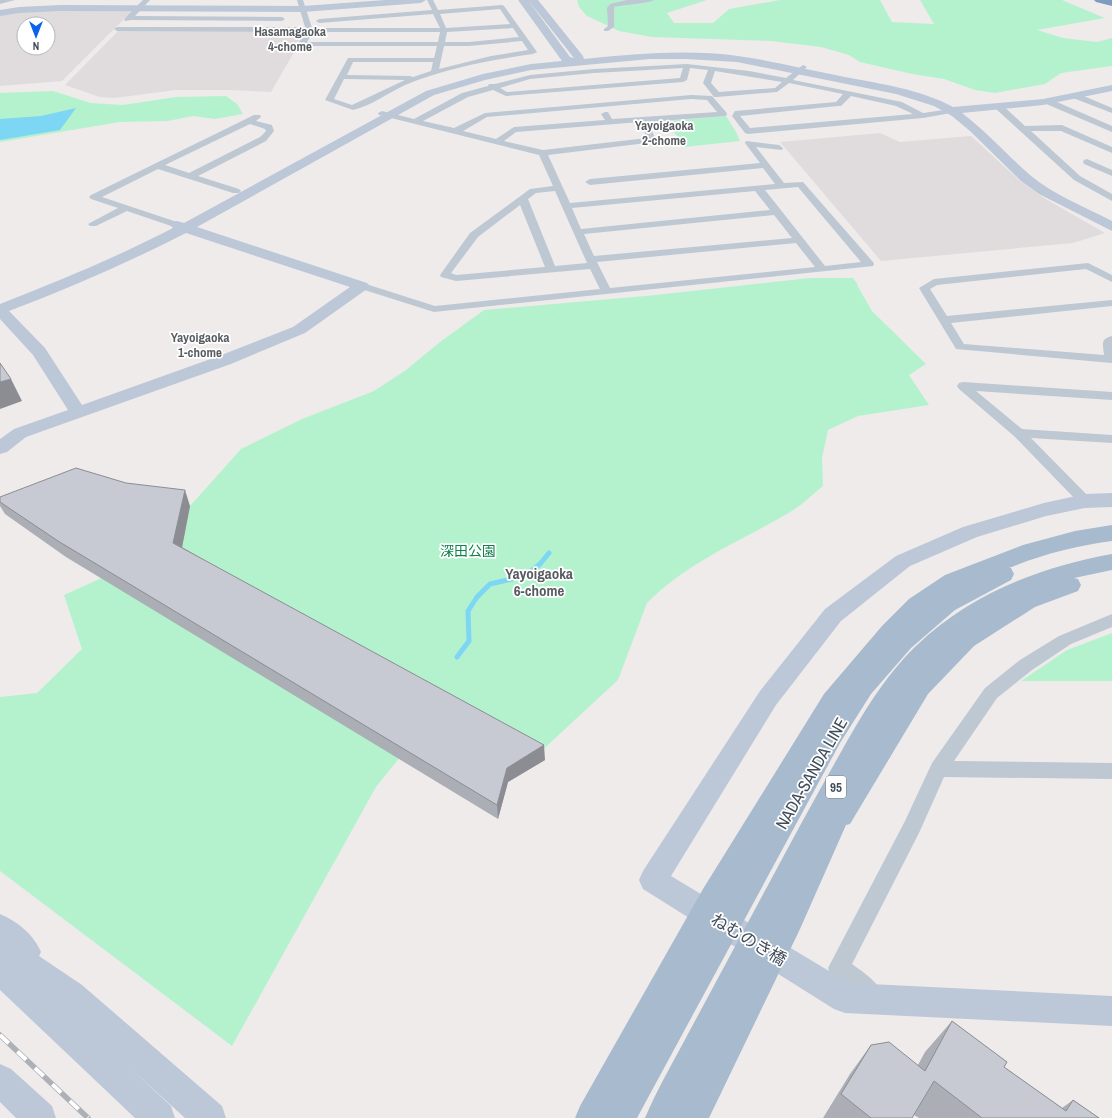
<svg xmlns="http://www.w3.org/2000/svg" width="1112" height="1118" viewBox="0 0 1112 1118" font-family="'Archivo Narrow','Noto Sans JP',sans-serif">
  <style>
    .education { fill: #e0dcdd; fill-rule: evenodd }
    .green { fill: #b4f2ce }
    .water { fill: #7dd6f3 }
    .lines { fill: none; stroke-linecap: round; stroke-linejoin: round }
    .stream { stroke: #7dd6f3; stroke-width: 5 }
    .street { fill: #bdc8d3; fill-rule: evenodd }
    .secondary { fill: #bcc8d7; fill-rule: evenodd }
    .primary { fill: #a8bace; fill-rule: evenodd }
    .highway { fill: #7e9cc0; fill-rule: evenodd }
    .rail-casing { stroke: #adb0b7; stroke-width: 5.5 }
    .rail { stroke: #fff; stroke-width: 4; stroke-dasharray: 12; stroke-linecap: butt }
    .wall { fill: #abaeb5 }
    .shaded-wall { fill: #8b8d93 }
    .building { fill: #c7cad2; stroke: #8b8d93 }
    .labels { text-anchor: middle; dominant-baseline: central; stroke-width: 3.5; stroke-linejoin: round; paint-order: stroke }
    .far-neighbourhood-label { font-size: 13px; font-weight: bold; fill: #585c61; stroke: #fff }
    .shield { fill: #fff; stroke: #7b838c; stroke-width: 1 }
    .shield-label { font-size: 13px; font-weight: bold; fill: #434e5b }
    .park-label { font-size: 14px; fill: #0e814c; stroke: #fff }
    .neighbourhood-label { font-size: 15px; font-weight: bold; fill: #585c61; stroke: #fff }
    .near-street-label { font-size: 17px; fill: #434e5b; stroke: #fff }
  </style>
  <rect width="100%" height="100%" fill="#efebeb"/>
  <g class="education">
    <path d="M38 10H133L62 81 0 86V15ZM24 24H48V48H24Z"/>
    <path d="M118 31H302L305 33 271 92 229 90H176L114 98 100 97 65 85Z"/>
    <path d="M880 133 900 142 971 136 1019 180 1044 198 1105 233 1073 243 881 261 780 142Z"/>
  </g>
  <g class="green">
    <path d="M577 0H707L667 13 674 23H713L729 9 780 0H880L892 22 934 24 920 0H1062L1105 18 1037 30 1063 38 1097 42 1112 38V66L1061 73 1045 84 995 93 975 90 944 79 912 74 860 62 849 55 821 47 771 41 652 37 619 31 587 16 579 7Z"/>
    <path d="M53 91 91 103 123 105 176 97 226 96 237 104 243 114 215 119 193 116 168 121 120 122 0 142V93Z"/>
    <path d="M726 116 736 132 740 141 685 147 666 121Z"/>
    <path d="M809 278H853L858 285H857L872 311 926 364 909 375 929 405 858 416 828 430 822 458 823 486C813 494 803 504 792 511 743 540 687 562 647 603L618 680 508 782 421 731 376 787 232 1046 0 871V697L37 693 82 649 64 595 183 541 190 506 241 449 302 419 374 391 406 370 440 342 484 310 656 295Z"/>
    <path d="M1112 633V681H1021L1067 650Z"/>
  </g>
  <path class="water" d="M76 108 60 130 0 140V119L41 116Z"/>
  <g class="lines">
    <path class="stream" d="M457 657 469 641 468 611 477 597 490 584 525 576 540 564 549 553"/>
    <g class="street">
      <path d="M0 0H15L0 4Z"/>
      <path d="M143 0H150L135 16 282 17 285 19 282 21 131 20 125 21 124 20 126 17Z"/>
      <path d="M297 0H303L312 28H440L433 14 319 23 316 21 319 19 432 10 427 0H433L438 10 502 5 504 6 537 52 533 54C490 60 446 68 405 85 388 93 371 106 353 110L325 100 348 58H434L437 46H299L298 44 306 32 117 31 114 29 117 27H305ZM500 9 510 24 446 28 440 14ZM513 28 519 37 469 42H445L447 32ZM313 32H440L438 42H307ZM522 41 528 50 491 56 439 69 444 46H469ZM353 62H433L431 71 413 77 410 76 347 75ZM344 79 405 80 352 105 334 99Z"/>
      <path d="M627 0H654C651 3 622 5 614 7V27L608 31H604V29L608 26 607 8 610 4Z"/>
      <path d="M687 64 749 71 786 78 803 65 807 67 793 80 902 102 923 113 951 109 955 111 951 113 923 118 748 134 745 133 732 116 735 111 836 102 843 94 789 83 777 92 717 97H714L703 83 708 70 690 68 687 80 683 82 506 96 493 90 468 97 423 121 454 128 485 113 691 95 712 96 726 112 727 114 726 116 648 122 656 140 655 142 548 155 570 203 775 184 763 168 590 185 585 182 590 179 760 163 745 143 746 141 779 145 783 148 782 150 756 147 784 183 803 182 873 262 874 264 873 266 434 312 358 288 357 286 362 283 366 284 435 306 600 289 590 269 456 281 441 277 440 275 470 233 530 189 553 186 539 155 379 115 378 113 382 111 414 119 462 93 488 86 489 84H495L530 75 594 69ZM683 68 680 78 507 92 500 88 530 79 594 73ZM715 71 782 82 775 88 719 92 711 83ZM851 96 896 106 913 114 750 128 740 116 838 106H841ZM691 99 707 100 717 112 612 119 608 112H605L601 114 605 120 514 127 496 139 463 131 487 117ZM640 122 647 138 543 150 504 141 516 132ZM798 187 861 262 825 266 765 190ZM555 191 587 263 555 266 528 199 536 193ZM755 191 770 210 581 229 572 208ZM520 205 545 267 456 275 451 273 478 237ZM774 215 792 238 594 256 584 234ZM796 243 815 267 610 288 597 262Z"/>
      <path d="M1073 94H1079L1112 108V113L1073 98Z"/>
      <path d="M1044 99H1050L1112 126V132L1044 103Z"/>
      <path d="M996 105H1002L1025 126 1062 125 1112 147V153L1061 131H1031L1080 176 1112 194V201L1074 180 996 109Z"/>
      <path d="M254 115H260L261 117 256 121 272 125 274 131 266 141 198 176 239 189 241 191 239 193H233L158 169 102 197 177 222 179 224 177 226H171L127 211 96 226H90L88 224 118 208 91 199 89 197 91 195ZM250 124 265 129 266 131 260 137 189 173 165 165Z"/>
      <path d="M1087 159 1112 170V176L1084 164 1083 162 1084 160Z"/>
      <path d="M1088 263 1112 275V282L1086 269 937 285 930 289 947 316 1112 300V306L951 323 964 344 1104 355C1103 344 1100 339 1112 336V363L956 349 919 288 934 279Z"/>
      <path d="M963 382 1112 392V400L976 391 1022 429 1112 435V443L1031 438 1090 498 1092 501 1090 504 1085 506 1080 504 1014 436 959 389 957 386 959 383Z"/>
      <path d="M1112 614V627L1071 644 1032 670 997 698 954 761 1112 763V779L944 777 919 833 852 964C866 974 878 982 885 998L882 1006 874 1009 866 1006 856 993 831 976 828 968 905 821 932 763 985 688 1020 660 1059 636Z"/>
    </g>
    <g class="secondary">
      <path d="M385 0H426L421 3 303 12 60 11 19 13 0 16V10L19 7 60 5 303 6Z"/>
      <path d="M518 0H528L570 57 574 58 528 0H538L583 56 584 59C634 54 687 49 738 56 774 61 809 70 845 77 881 84 920 89 953 107L1043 99 1112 85V91L1043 105 962 113C987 132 1007 155 1030 175 1054 195 1085 207 1112 221V231L1039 194 1021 181 970 131 952 116 934 106 896 94 737 62 686 59H650L531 70 485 80 434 95 197 227 367 283 370 286 367 289 305 333 231 364 26 437 7 452 0 454V439L14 429 68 410 33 355 0 319V304C59 281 117 257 173 228L170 225 172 222 177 221 184 223 426 91 483 74 531 64 562 61ZM186 233 350 287 293 327 219 356 82 405 45 348 9 311C70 288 129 262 186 233Z"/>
      <path d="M1112 493V507L1085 508 1046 516 977 537 910 566 841 621 776 705 671 876 849 983 1112 996V1026L845 1013 834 1009 643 889 639 880 643 871 760 691 825 609 896 556 963 527 1044 503 1085 494Z"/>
      <path d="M0 914C17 921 34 935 41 952L39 956 82 985 222 1106 226 1118H185L129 1067 171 1106 175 1118H135L0 990Z"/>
      <path d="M0 1064 11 1069 52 1106 56 1118H16L0 1102Z"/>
    </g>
    <g class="primary">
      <path d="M1112 525V541C1076 546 1043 554 1009 568H1011L1014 574 1011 580 955 610 911 648 871 694 840 743 637 1118H575L580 1106 703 889 824 694 882 626 909 599 945 575 1023 545 1075 531Z"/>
      <path d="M1112 554V570L1074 578 1078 579 1081 585 1078 591 1035 607 974 646 928 694 850 824 846 825 800 929 709 1118H645C657 1089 674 1061 689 1032 715 984 741 935 767 887 791 842 816 796 841 752 863 713 884 677 916 646 970 594 1040 567 1112 554Z"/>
    </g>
    <path class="highway" d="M1094 0H1112V6L1096 2Z"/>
    <g class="rail-casing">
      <path id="rail" d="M0 1035 88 1118"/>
    </g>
    <use href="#rail" class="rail"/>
  </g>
  <g class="wall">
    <path d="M0 497 190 506 182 547 545 760 508 782 498 819 66 557 5 514 0 506Z"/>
    <path d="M952 1021 1004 1067 1062 1108 1073 1100 1099 1118H919L914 1115 912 1118H823L850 1074 871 1045 918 1065 925 1052Z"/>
  </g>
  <g class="shaded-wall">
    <path d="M11 379 22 401 0 409V382Z"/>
    <path d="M185 490 190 506 180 558 173 543Z"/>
    <path d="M544 745 545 760 508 782 498 819 497 805 507 768Z"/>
  </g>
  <g class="building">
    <path d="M0 363 11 379 0 382Z"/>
    <path d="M76 468 126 483 185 490 173 543 544 745 507 768 497 805 58 541 0 502V497Z"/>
    <path d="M952 1021 1007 1062 1004 1067 1066 1111 1073 1100 1099 1118H982L934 1081 912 1118H871L841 1094 871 1045 889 1042 925 1071Z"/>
  </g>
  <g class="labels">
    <g class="far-neighbourhood-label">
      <text x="290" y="31">Hasamagaoka<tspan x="290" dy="15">4-chome</tspan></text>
      <text x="664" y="125">Yayoigaoka<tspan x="664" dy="15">2-chome</tspan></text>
      <text x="200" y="337">Yayoigaoka<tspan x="200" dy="15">1-chome</tspan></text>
    </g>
    <rect class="shield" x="826" y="776" width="20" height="22" rx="3"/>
    <g class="shield-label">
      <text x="836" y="787">95</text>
    </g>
    <g class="park-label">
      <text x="468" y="551">深田公園</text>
    </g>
    <g class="neighbourhood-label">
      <text x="539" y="573">Yayoigaoka<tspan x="539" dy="17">6-chome</tspan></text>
    </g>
    <g class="near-street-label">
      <text transform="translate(811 773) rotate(-60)">NADA-SANDA LINE</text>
      <text transform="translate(749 939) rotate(31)">ねむのき橋</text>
    </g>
  </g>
  <g transform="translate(36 36) rotate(180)"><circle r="19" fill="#ffffff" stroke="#b4b8bd"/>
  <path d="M0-3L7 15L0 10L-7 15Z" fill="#0963eb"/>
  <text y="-6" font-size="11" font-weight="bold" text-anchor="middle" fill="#434e5b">N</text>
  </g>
</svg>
